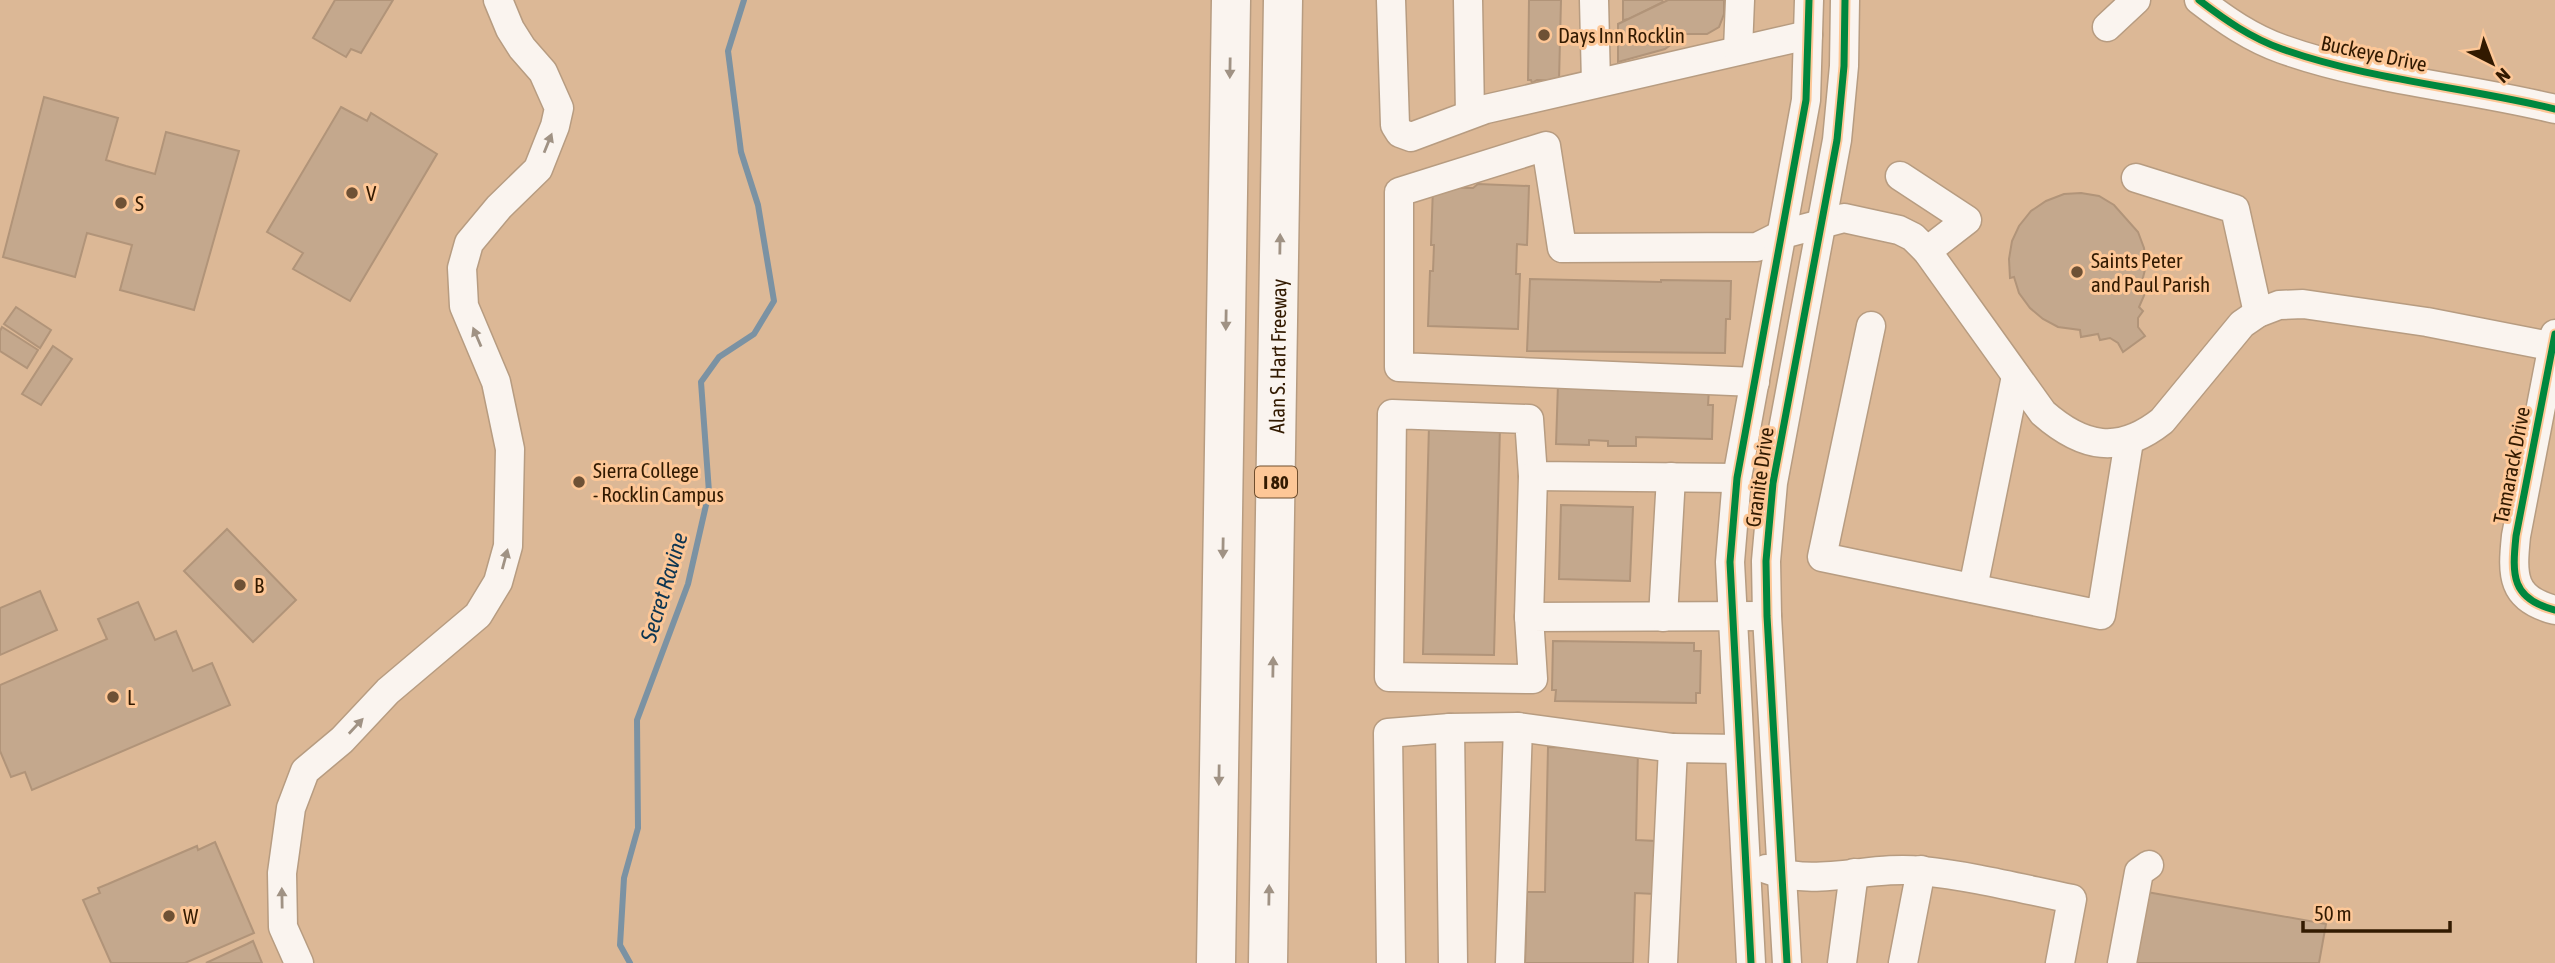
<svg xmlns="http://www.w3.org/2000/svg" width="2555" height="963" viewBox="0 0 2555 963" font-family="'Asap Condensed',sans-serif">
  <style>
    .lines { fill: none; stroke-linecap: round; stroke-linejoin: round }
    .stream { stroke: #7b92a3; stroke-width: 6 }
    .building { fill: #c4a88d; stroke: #b19479; stroke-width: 2 }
    .minor-casing { stroke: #b79c81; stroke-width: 31 }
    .highway-casing { stroke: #b79c81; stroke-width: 41 }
    .minor { stroke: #faf4ef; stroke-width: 28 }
    .highway { stroke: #faf4ef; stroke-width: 38 }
    .cycleway-casing { stroke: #fdc797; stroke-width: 11 }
    .cycleway { stroke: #00873e; stroke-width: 7 }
    .oneway { fill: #a09284 }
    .poi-dot { fill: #6e5135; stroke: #fdc797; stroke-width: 2.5 }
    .labels { text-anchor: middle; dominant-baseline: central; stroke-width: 6; stroke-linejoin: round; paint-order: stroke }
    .shield { fill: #fdc797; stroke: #6f4e2e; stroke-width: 2 }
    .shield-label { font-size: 19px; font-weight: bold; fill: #321a01 }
    .poi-label { font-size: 21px; fill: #321a01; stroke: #fdc797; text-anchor: start }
    .street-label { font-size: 21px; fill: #321a01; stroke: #fdc797 }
    .water-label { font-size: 23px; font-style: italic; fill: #0d3551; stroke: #fdc797 }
  </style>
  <rect width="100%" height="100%" fill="#dcb896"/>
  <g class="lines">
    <path class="stream" d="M630 963 620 945 624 878 638 828 637 720 688 584 709 492 701 382 719 357 754 334 774 301 758 205 741 152 728 51 744 0"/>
  </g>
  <g class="building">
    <path d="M335 0H393L361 53 351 49 346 57 313 38Z"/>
    <path d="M1529 0H1561L1559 81 1537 80 1532 83 1531 80H1528Z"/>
    <path d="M1623 0H1662L1663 2 1629 19 1623 20Z"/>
    <path d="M1668 0H1724V14L1719 27 1707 34H1678L1673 43 1665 49 1618 62V24Z"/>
    <path d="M44 97 118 118 106 160 126 166 155 174 166 132 239 151 194 310 120 290 132 245 87 233 75 277 3 257Z"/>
    <path d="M341 107 367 121 371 113 437 154 350 301 293 269 303 253 267 232Z"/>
    <path d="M1478 184 1529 186 1527 245 1517 244 1516 274H1520L1518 329 1428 326 1430 271H1433L1434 245H1431L1433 187 1473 188Z"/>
    <path d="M2081 193 2099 196 2114 205 2138 232 2144 248 2146 266 2140 289 2146 291 2139 307 2143 311 2138 318V327L2145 336 2123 352 2118 343 2110 338 2100 340 2098 334 2081 337 2080 330 2058 327 2043 319 2030 308 2019 293 2014 277 2010 278 2009 259 2012 241 2019 226 2031 211 2046 201 2064 194Z"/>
    <path d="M1530 279 1661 282V280L1731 281 1730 319H1726L1725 353 1527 351Z"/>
    <path d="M16 307 51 330 40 348 4 324Z"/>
    <path d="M2 327 38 350 27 368 0 351V331Z"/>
    <path d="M53 346 72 359 41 405 22 394Z"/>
    <path d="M1558 384 1709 389 1708 405H1713L1712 439 1636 437V446H1608V441L1589 440V445L1556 444Z"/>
    <path d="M1429 425 1500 427 1494 655 1423 654Z"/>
    <path d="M1561 505 1633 507 1630 581 1559 579Z"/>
    <path d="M227 529 296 600 253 642 184 571Z"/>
    <path d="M40 591 57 630 0 655V608Z"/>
    <path d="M138 602 155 640 176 631 193 671 212 663 230 705 32 790 25 772 11 777 0 751V685L107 639 98 619Z"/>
    <path d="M1553 641 1694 643V651H1701L1700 693H1696V703L1555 701 1556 690H1552Z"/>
    <path d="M1548 747 1638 749 1636 840 1656 841 1655 894 1635 893 1633 963H1525L1527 892H1545Z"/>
    <path d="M215 842 254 933 185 963H111L83 900 100 893 98 888 108 884 197 846 198 850Z"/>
    <path d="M2147 892 2326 924 2319 963H2134Z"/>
    <path d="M253 941 262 963H206L247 944Z"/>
  </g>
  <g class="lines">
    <g class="minor-casing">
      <g id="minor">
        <path d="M1391 0 1395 125 1400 133 1411 137 1486 109 1808 35"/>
        <path d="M1468 0 1470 114"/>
        <path d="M1594 0 1596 83"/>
        <path d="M2199 0C2225 20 2251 38 2282 49 2369 80 2465 87 2555 109"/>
        <path d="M2107 27 2136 0"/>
        <path d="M1738 50 1740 0"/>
        <path d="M1900 176 1967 220 1927 251"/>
        <path d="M2136 178 2235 209 2258 313"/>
        <path d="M1871 326 1822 557 2101 615 2129 441"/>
        <path d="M2555 334 2516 536C2512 575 2511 599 2555 610"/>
        <path d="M1755 382 1399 367V192L1546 146 1562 248 1757 247 1783 234 1844 218 1899 230 1913 237 1927 251 2043 413C2083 448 2119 455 2162 421L2242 324 2258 313 2279 305 2303 304 2427 322 2555 347"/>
        <path d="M1737 478 1533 476 1529 419 1392 414 1389 677 1533 679 1529 617 1767 616"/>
        <path d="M1973 588 2016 376"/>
        <path d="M1529 617 1533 476"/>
        <path d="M1663 617 1671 477"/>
        <path d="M1518 727 1673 748 1738 749"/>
        <path d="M1450 728 1453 963"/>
        <path d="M1766 869C1817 888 1870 865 1922 871 1972 876 2023 889 2072 899L2060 963"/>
        <path d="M299 963 283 927 282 873 291 808 305 771 342 740 388 691 478 615 498 582 508 546 510 449 496 382 464 306 462 268 469 243 499 207 538 169 555 126 559 108 543 72 522 48 510 29 498 0"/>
        <path d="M1391 963 1388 733 1450 728 1518 727 1510 963"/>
        <path d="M1663 963 1673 748"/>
        <path d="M1751 963 1730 562 1737 478 1806 100 1809 0"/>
        <path d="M1787 963 1767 616 1766 561 1773 483 1837 140 1844 66 1845 0"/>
        <path d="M1842 963 1854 873"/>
        <path d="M1903 963 1921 870"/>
        <path d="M2122 963 2139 872 2149 865"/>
      </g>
    </g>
    <g class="highway-casing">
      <g id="highway">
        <path d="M1216 963 1231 0"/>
        <path id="s1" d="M1268 963 1283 0"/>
      </g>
    </g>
    <use href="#minor" class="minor"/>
    <use href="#highway" class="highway"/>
    <g class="cycleway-casing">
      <g id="cycleway">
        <path d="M2199 0C2225 20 2251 38 2282 49 2369 80 2465 87 2555 109"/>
        <path d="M2555 334 2516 536C2512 575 2511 599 2555 610"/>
        <path d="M1751 963 1730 562 1737 478 1806 100 1809 0"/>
        <path d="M1787 963 1767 616 1766 561 1773 483 1837 140 1844 66 1845 0"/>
      </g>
    </g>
    <use href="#cycleway" class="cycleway"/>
  </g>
  <defs><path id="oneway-solid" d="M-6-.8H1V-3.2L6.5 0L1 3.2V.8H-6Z" transform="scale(1.75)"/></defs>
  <g class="oneway">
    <use href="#oneway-solid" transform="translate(1230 68) rotate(91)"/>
    <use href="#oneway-solid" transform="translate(548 143) rotate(-68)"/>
    <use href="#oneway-solid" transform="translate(1280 244) rotate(-89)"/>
    <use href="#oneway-solid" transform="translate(1226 320) rotate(91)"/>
    <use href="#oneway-solid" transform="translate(477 337) rotate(-113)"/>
    <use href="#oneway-solid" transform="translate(1223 548) rotate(91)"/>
    <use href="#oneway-solid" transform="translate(505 559) rotate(-75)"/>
    <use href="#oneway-solid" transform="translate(1273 667) rotate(-89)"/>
    <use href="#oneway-solid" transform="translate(356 726) rotate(-47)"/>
    <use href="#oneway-solid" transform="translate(1219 775) rotate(91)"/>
    <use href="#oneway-solid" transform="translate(1269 895) rotate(-89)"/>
    <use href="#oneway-solid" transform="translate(282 898) rotate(-91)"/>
  </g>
  <g class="poi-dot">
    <circle cx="1544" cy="35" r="7"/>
    <circle cx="352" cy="193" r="7"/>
    <circle cx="121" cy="203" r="7"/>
    <circle cx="2077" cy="272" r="7"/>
    <circle cx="579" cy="482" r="7"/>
    <circle cx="240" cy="585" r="7"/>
    <circle cx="113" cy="697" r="7"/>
    <circle cx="169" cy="916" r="7"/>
  </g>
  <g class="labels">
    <rect class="shield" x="1255" y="466.5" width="42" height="31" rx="5"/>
    <g class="shield-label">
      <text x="1276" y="482">I 80</text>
    </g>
    <g class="poi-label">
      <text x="1558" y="35">Days Inn Rocklin</text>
      <text x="366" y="193">V</text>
      <text x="135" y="203">S</text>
      <text x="2091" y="260">Saints Peter<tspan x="2091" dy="24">and Paul Parish</tspan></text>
      <text x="593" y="470">Sierra College<tspan x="593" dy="24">- Rocklin Campus</tspan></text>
      <text x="254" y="585">B</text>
      <text x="127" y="697">L</text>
      <text x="183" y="916">W</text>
    </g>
    <g class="street-label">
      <text transform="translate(2374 53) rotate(12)">Buckeye Drive</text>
      <text stroke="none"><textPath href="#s1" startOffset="607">Alan S. Hart Freeway</textPath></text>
      <text transform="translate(2511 465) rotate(-79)">Tamarack Drive</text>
      <text transform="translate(1759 477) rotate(-82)">Granite Drive</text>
    </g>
    <g class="water-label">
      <text transform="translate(664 587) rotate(-73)">Secret Ravine</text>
    </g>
  </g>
  <g transform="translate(2492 63) rotate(138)" stroke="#fdc797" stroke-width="5" paint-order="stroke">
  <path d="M0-5L12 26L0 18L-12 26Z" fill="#321a01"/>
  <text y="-10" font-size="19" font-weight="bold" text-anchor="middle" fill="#321a01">N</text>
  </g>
  <path d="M2303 921v10h147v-10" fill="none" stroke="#321a01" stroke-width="3.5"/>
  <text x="2314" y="921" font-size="21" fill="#321a01" stroke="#fdc797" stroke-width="5" paint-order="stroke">50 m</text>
</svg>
